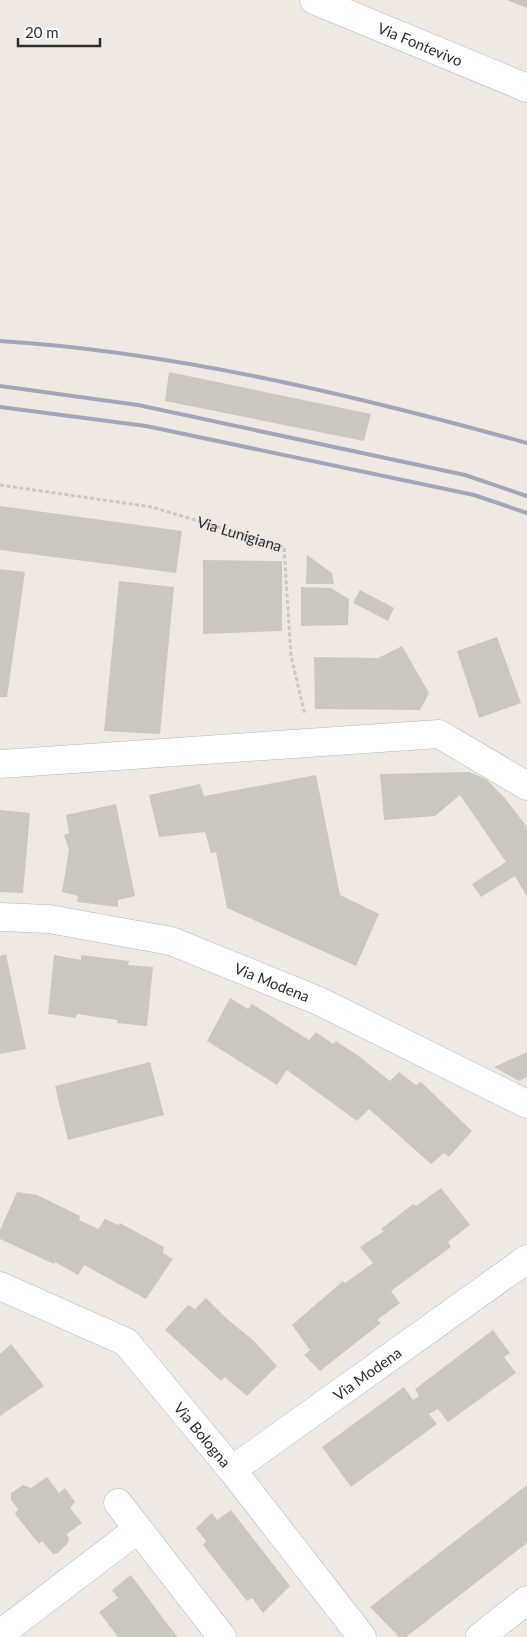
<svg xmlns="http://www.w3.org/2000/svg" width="527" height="1637" viewBox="0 0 527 1637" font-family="Lato,sans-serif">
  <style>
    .building { fill: #cbc7bf }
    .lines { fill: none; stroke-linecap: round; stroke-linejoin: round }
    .minor-casing { stroke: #b4b7c1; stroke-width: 29 }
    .tertiary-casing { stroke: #b4b7c1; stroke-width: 29 }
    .path { stroke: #c9c9c9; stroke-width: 3; stroke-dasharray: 4 2.5; stroke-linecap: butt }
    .minor { stroke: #fff; stroke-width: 28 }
    .tertiary { stroke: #fff; stroke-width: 28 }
    .rail { stroke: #a3a6b8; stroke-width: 4 }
    .labels { text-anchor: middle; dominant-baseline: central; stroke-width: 4.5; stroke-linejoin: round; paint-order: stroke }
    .street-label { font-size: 15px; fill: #2e2e2e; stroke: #fff }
  </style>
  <rect width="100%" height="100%" fill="#efe9e1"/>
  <g class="building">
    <path d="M507 0H527V8Z"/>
    <path d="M169 372 371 414 364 441 165 401Z"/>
    <path d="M0 506 182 531 176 573 0 550Z"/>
    <path d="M307 555 332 573 334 584H306Z"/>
    <path d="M203 560 282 561V631L203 634Z"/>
    <path d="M0 569 25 572 7 697H0Z"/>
    <path d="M119 581 174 587 160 734 104 731Z"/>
    <path d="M301 587 331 588 349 599 348 625 301 626Z"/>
    <path d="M360 590 394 608 388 621 353 603Z"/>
    <path d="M497 637 521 703 479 718 457 651Z"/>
    <path d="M402 646 429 693 420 710 315 709 314 657 378 658Z"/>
    <path d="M469 772 486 779 504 797 527 827V897L515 876 481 897 472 884 506 862 460 795 435 816 384 820 380 774Z"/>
    <path d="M316 775 340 895 379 914 356 966 227 908 216 852 211 853 205 832 159 837 149 795 200 784 204 796Z"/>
    <path d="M116 804 135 896 118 900V907L77 902 78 896 62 892 69 850 64 835 69 833 66 815Z"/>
    <path d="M0 810 30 813 23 893 0 892Z"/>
    <path d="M6 954 26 1049 0 1054V956Z"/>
    <path d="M54 955 81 960V955L129 961 128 965 153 967 147 1026 117 1023V1020L77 1014 76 1018 48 1014Z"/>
    <path d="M230 998 248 1009 252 1004 309 1040 316 1032 333 1044 336 1041 360 1057 390 1081 399 1072 416 1085 421 1082 472 1131 449 1157 444 1153 431 1164 369 1109 357 1121 287 1070 277 1085 207 1041Z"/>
    <path d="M527 1052V1077L519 1081 494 1067Z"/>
    <path d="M150 1062 164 1115 68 1140 55 1086Z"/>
    <path d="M441 1188 470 1225 448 1242 451 1247 391 1291 400 1303 377 1320 381 1323 320 1371 304 1355 310 1350 292 1325 343 1281 345 1283 373 1263 360 1247 384 1231 381 1229 413 1204 416 1206Z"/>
    <path d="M17 1192 37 1195 80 1216 79 1220 98 1229 105 1219 118 1225 120 1223 164 1247 163 1253 173 1259 146 1299 84 1265 78 1275 55 1262 54 1264 0 1239V1230Z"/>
    <path d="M206 1298 226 1318 254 1341 277 1366 247 1396 225 1377 221 1381 165 1330 188 1305 195 1309Z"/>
    <path d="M493 1330 510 1353 504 1357 516 1373 448 1422 438 1409 429 1414 437 1424 351 1487 322 1447 404 1387 413 1400 419 1396 415 1389Z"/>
    <path d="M11 1344 44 1386 0 1416V1354Z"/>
    <path d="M47 1477 59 1493 65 1488 75 1502 70 1508 82 1523 67 1534 69 1539 67 1544 58 1553 53 1554 42 1541 39 1544 15 1514 18 1509 11 1500V1493L23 1485 31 1488Z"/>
    <path d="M527 1485V1543L406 1637H399L370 1607Z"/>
    <path d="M231 1510 290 1586 263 1613 252 1598 247 1601 203 1545 206 1541 196 1528 212 1513 217 1520Z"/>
    <path d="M131 1575 168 1625 178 1637H118L99 1612 118 1598 112 1590Z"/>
  </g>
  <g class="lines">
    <g class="minor-casing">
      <g id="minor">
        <path d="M0 764 439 734 527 786"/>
        <path id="s2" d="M0 917 49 919 171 941 319 1001 527 1104"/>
        <path id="s3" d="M0 1286 126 1342 232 1470 362 1637"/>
        <path id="s4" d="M232 1470 527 1259"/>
        <path d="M118 1503 222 1637"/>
        <path d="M0 1634 138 1529"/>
      </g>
    </g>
    <g class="tertiary-casing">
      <g id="tertiary">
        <path id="s5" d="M314 0 527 88"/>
        <path d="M480 1637 527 1600"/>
      </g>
    </g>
    <path class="path" id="s1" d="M0 485 152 507 284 547 291 656 305 715"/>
    <use href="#minor" class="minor"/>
    <use href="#tertiary" class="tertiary"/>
    <g class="rail">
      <path d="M0 341C176 352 357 396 527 443"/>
      <path d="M0 386 138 405 465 475 527 496"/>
      <path d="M0 407 146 426 474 495 527 513"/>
    </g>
  </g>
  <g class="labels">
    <g class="street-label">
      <text stroke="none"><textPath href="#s5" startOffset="115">Via Fontevivo</textPath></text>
      <text stroke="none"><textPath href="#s1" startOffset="245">Via Lunigiana</textPath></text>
      <text stroke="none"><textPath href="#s2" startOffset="282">Via Modena</textPath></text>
      <text stroke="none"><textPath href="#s4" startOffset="166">Via Modena</textPath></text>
      <text stroke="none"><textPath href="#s3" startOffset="258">Via Bologna</textPath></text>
    </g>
  </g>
  <path d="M18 38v8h82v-8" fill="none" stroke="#2e2e2e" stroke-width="2.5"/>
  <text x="25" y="38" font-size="15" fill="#2e2e2e" stroke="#ffffff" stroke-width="4" paint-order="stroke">20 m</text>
</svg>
